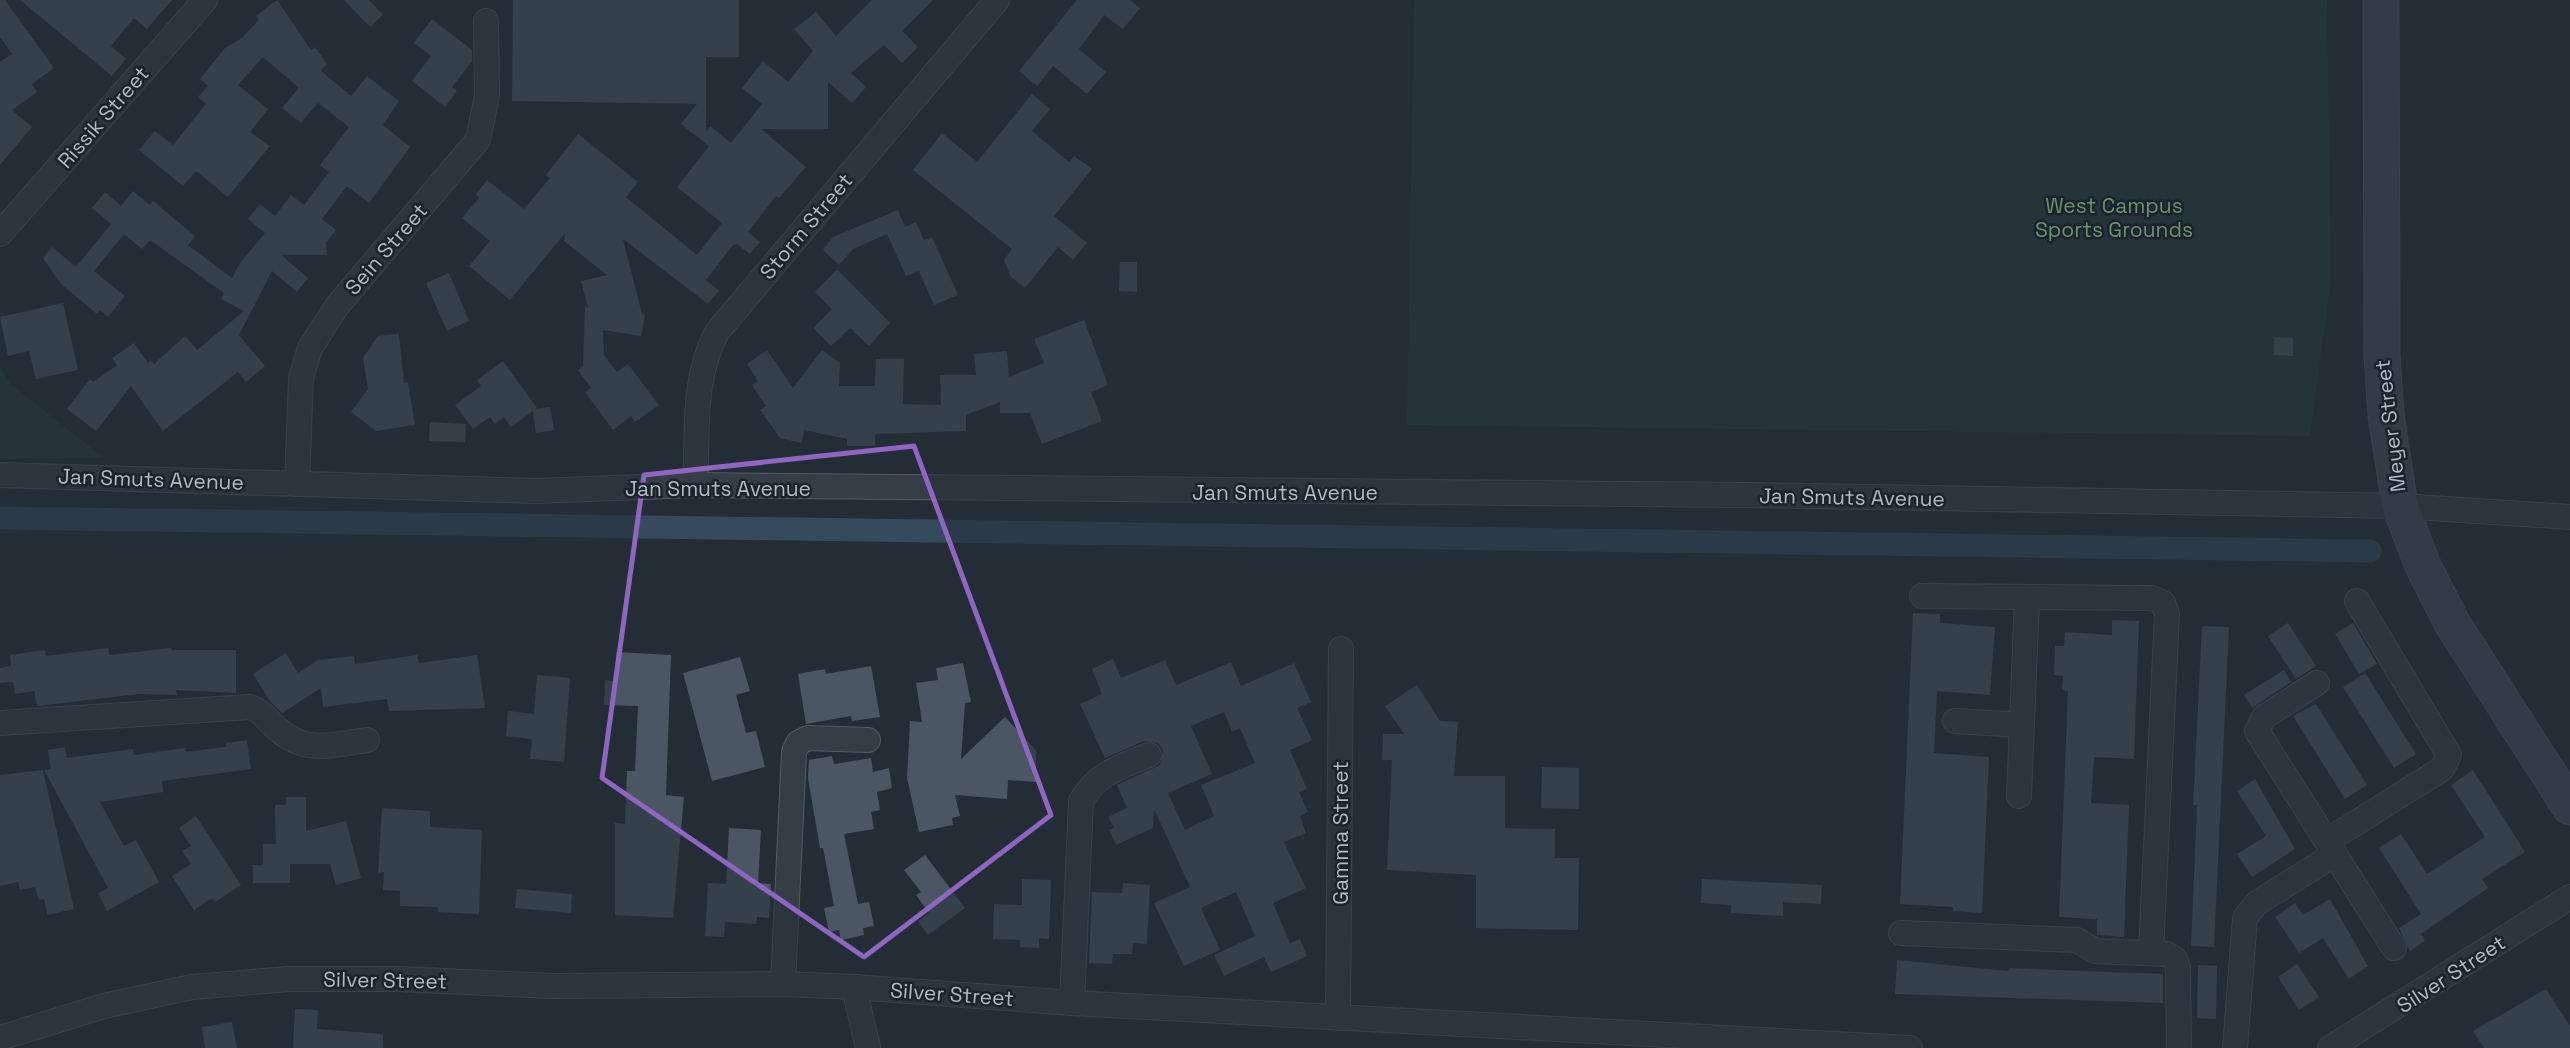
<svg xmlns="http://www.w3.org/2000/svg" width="2570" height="1048" viewBox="0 0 2570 1048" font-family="'Space Grotesk',sans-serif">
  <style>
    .green { fill: #283d3b }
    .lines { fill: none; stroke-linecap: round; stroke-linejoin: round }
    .canal { stroke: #364a5d; stroke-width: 23 }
    .building { fill: #4a5762; fill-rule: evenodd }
    .street-casing { stroke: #535c65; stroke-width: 26 }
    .secondary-casing { stroke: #535c65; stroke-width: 37 }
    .street { stroke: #353e47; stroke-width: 24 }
    .secondary { stroke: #434e5a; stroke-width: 35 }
    .marked { fill: none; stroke: #9064c1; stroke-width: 5; stroke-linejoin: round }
    .labels { text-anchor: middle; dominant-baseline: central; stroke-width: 5; stroke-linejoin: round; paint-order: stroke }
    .street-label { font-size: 21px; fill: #b0b9c4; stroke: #1b232c }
    .park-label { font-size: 21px; fill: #69936e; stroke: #1b232c }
  </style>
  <rect width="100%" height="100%" fill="#222d36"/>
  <g class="green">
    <path d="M1414 0H2327L2331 279 2310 436 1407 425Z"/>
    <path d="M0 367 12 385 104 458 0 459Z"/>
  </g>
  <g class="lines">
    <path class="canal" d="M0 518 2370 551"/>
  </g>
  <g class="building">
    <path d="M0 0H5L54 68 32 84 37 92 12 110 32 127 0 165V62L12 54 0 37Z"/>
    <path d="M20 0H172L147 29 134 18 111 46 126 59 112 76Z"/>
    <path d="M277 0 311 50 315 47 327 64 321 71 351 96 367 76 399 101 383 125 410 147 369 203 347 186 322 219 336 230 326 243 327 255H281L308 278 297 292 272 271 239 335 265 366 246 382 238 372 163 431 131 386 96 431 67 409 90 379 93 382 117 365 112 358 134 343 148 363 151 360 154 364 185 336 197 350 244 311 221 299 224 293 150 240 142 249 124 234 94 271 125 296 108 317 100 310 97 314 61 284 43 258 52 247 76 267 111 224 92 208 105 192 121 206 133 191 150 205 153 201 195 236 188 245 232 278 240 263 265 233 248 219 260 204 275 216 291 195 304 205 329 172 320 165 349 127 318 103 301 123 282 108 299 88 263 57 238 85 268 109 250 132 270 146 228 197 196 171 183 186 139 150 155 131 173 145 206 104 198 97 208 86 200 79 225 48 242 38 259 20 256 16Z"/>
    <path d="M344 0H369L383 15 370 27Z"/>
    <path d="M513 0H739V57H706V132L710 126 731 143 762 104 742 88 763 61 788 82 813 51 794 29 816 12 836 36 872 0H933L902 31 918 47 902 63 884 45 851 73 866 87 852 103 828 82V129H761L806 167 779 198 776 196 748 232 760 242 750 254 737 244 733 245 706 280 719 291 708 304 623 239 642 314 645 315 641 336 603 330 604 355 617 372 628 364 659 405 635 422 631 416 613 430 585 392 591 388 578 370 583 366 585 306 588 308 581 281 607 275 564 241 565 233 510 300 469 266 490 241 462 218 479 198 476 194 487 180 524 209 550 178 546 175 578 134 638 182 626 197 697 255 722 223 677 187 709 146 681 124 697 104 512 101Z"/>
    <path d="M1077 0H1130L1140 8 1123 29 1104 15 1079 49 1106 72 1087 94 1053 66 1037 86 1019 71Z"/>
    <path d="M432 19 472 50V61L452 87 457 91 445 107 412 81 431 56 414 43Z"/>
    <path d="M1032 94 1050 109 1032 131 1069 162 1074 156 1092 169 1054 216 1087 243 1073 260 1058 247 1025 288 1011 277 1004 260 1012 249 913 170 942 133 977 162Z"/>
    <path d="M898 210 905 227 916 222 924 240 932 237 958 295 934 305 919 271 906 276 887 234 853 249 839 265 823 250 833 237Z"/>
    <path d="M1120 262H1137V292L1119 291Z"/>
    <path d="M837 269 890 323 869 346 850 328 831 346 813 328 832 309 815 292Z"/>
    <path d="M449 273 469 321 447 331 426 283Z"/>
    <path d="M63 303 78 370 36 379 29 351 8 356 0 317Z"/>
    <path d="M1084 320 1108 385 1091 392 1102 421 1042 444 1030 413H1000V402L966 415V431L875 434V446H847V439L804 430 802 443 780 438 760 410 766 406 752 385 758 381 747 364 767 350 793 388 822 350 840 363 839 386H875L876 359H904L903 404 941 405 940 375H976L974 354 1007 351 1009 377 1044 363 1034 339Z"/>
    <path d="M399 334 404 383 408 382 415 425 376 431 351 412 368 389 363 358 378 336Z"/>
    <path d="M2274 337 2293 338V356L2274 355Z"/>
    <path d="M503 361 537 408 535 409 550 407 554 430 536 433 533 411 511 427 504 417 495 424 490 417 473 429 455 405 481 386 477 380Z"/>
    <path d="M430 422 466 424 465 442 429 441Z"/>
    <path d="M1913 613 1940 614V623L1995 627 1990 695 1937 691 1934 753 1989 757 1982 913 1953 911V907L1900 904Z"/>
    <path d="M2112 620 2139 621 2134 759 2094 757 2091 803 2129 805 2124 937 2097 935V919L2059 917 2068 691 2062 690 2063 676 2054 675 2055 646H2064L2065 632 2112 635Z"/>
    <path d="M2288 623 2316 666 2296 679 2268 636Z"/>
    <path d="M2353 623 2377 664 2359 674 2335 634Z"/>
    <path d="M2202 626 2229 627 2214 947 2191 946 2197 805H2193Z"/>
    <path d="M108 648 109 655 171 648 172 650H236V693L176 690 177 695 138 694 37 706 34 691 15 694 13 682 0 683V668L11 666 10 655 45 650 46 656Z"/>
    <path d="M616 652 671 655 666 795 684 797 673 918 615 915V823L625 824 627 771H635L638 706 604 705 605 680 615 681Z"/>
    <path d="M286 653 298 673 318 660 354 656 355 664 417 655 419 663 477 655 485 708 389 711 387 699 323 707 321 688 282 713 270 701 253 674Z"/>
    <path d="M740 657 750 691 736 695 746 733 756 731 765 767 712 781 683 673Z"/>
    <path d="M1113 659 1121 678 1165 660 1176 685 1231 662 1241 686 1294 663 1311 702 1297 708 1312 740 1290 750 1307 789 1299 792 1308 812 1300 816 1306 833 1284 842 1306 888 1273 903 1290 943 1300 939 1307 956 1271 972 1264 957 1224 976 1214 955 1255 936 1236 892 1201 908 1220 950 1184 966 1154 903 1190 887 1154 809 1153 828 1116 845 1109 830 1114 828 1108 817 1127 808 1117 785 1160 765 1163 750 1158 743 1144 741 1105 758 1080 704 1102 694 1092 669ZM1224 712 1232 732 1240 728 1255 763 1201 785 1214 816 1185 830 1168 793 1212 774 1191 726Z"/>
    <path d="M963 663 971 702 965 703 961 759 1005 717 1036 750V782L1008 780 1007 799 955 795 960 816 952 818 953 825 919 832 907 778 910 721 922 722 916 683 938 680 936 668Z"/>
    <path d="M871 666 880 717 852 721 851 716 806 724 798 674 825 669 826 674Z"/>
    <path d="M2284 670 2291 682 2252 708 2244 695Z"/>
    <path d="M2365 673 2416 754 2394 768 2343 687Z"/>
    <path d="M537 675 570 678 564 762 530 759 532 739 506 736 508 711 534 714Z"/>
    <path d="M1417 685 1440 721 1458 722 1454 776H1505V828L1555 829V858H1579L1578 930 1476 928V875L1387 870 1392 760H1382L1383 734H1404L1385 706Z"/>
    <path d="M2316 704 2367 785 2345 799 2293 716Z"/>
    <path d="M247 740 251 769 162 781 163 792 100 802 124 846 136 840 159 882 107 911 98 893 108 888 44 770 51 769 48 750 65 747 67 758 133 749 134 755 185 748 186 752 226 747V743Z"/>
    <path d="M832 756 834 764 871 758 873 772 889 768 892 788 877 792 880 810 871 812 874 829 844 834 858 904 869 902 874 926 863 928 864 935 841 940 839 930 829 932 824 908 834 906 823 848H820L808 778 809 760Z"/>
    <path d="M1542 767 1579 768V809L1541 808Z"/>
    <path d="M43 770 74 909 47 915 44 899 39 900 35 887 20 890 18 882 0 886V775Z"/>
    <path d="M2473 770 2525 852 2482 879 2488 888 2421 934 2425 941 2410 951 2399 928 2421 914 2379 848 2401 834 2427 874 2485 837 2451 785Z"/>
    <path d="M2255 779 2295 849 2252 877 2237 854 2266 836 2237 791Z"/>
    <path d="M286 797H306V831L346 821 361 878 336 885 330 864H290V883H253V865H263V844H276L275 805H286Z"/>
    <path d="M382 808 430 811V827L482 830 479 914 438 912V907L400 906V891L383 890 384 872 378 873Z"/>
    <path d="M196 816 241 885 215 902 212 898 194 910 172 876 191 864 182 851 191 846 179 828Z"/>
    <path d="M729 828 761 830 758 883 771 884 769 918 757 917 756 924 725 922 724 937 705 936 708 883 726 884Z"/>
    <path d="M925 855 965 908 928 935 918 921 929 913 916 895 921 892 904 870Z"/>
    <path d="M1022 879 1051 880 1049 939 1039 938V948L1020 947V940L993 939 994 904 1022 905Z"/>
    <path d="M1702 879 1822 885 1821 904 1783 902V916L1731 913V905L1701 903Z"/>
    <path d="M1123 883 1150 885 1147 944 1133 943 1132 954H1113L1112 964 1089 963 1092 892 1122 893Z"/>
    <path d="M517 889 572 894 571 913 515 908Z"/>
    <path d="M2330 899 2368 966 2349 979 2323 938 2299 953 2275 917 2295 903 2303 915Z"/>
    <path d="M1897 960 2008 971 2009 968 2163 974V1003L1895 994Z"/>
    <path d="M2297 964 2319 997 2299 1010 2278 977Z"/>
    <path d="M2198 965 2217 966 2216 1019 2197 1018Z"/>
    <path d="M2546 989 2570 1026V1048H2484L2473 1031Z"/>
    <path d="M295 1009 318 1010 317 1029 383 1034V1048H293Z"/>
    <path d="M232 1022 237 1048H205L202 1027Z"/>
  </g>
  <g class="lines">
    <g class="street-casing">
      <g id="street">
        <path d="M0 234 205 0"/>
        <path d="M0 475 536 491 695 485 1744 495 2400 506 2570 517"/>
        <path d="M297 484 301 378 310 348 337 306 478 140 487 95 486 21"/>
        <path d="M695 485C698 434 692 378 717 332L997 0"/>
        <path d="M1922 596 2152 598 2163 603 2167 614 2151 952"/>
        <path d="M2317 683 2264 717 2257 731 2394 948"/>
        <path d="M1955 721 2021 725"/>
        <path d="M0 723 250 707C262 711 265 718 275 727 305 755 331 745 367 740"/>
        <path d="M2019 796 2027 599"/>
        <path d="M2327 841 2442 769 2449 755 2357 601"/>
        <path d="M1901 933 2077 940 2095 951 2167 954 2175 959 2178 968 2179 1048"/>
        <path d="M783 984 794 752 798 743 808 738 868 740"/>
        <path d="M854 987 868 1048"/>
        <path d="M1072 1003 1081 801C1097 773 1120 767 1149 755"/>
        <path d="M1338 1018 1341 649"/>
        <path d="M0 1038 104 1006 192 987 289 979H399L553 986 783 984 854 987 1072 1003 1910 1048"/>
        <path d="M2235 1048 2245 918 2257 903 2335 854"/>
        <path d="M2330 1048 2570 897"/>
      </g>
    </g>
    <g class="secondary-casing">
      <path id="secondary" d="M2381 0 2382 355 2386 415 2400 506 2423 566 2452 623 2570 807"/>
    </g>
    <use href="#street" class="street"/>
    <use href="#secondary" class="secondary"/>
  </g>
  <path d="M0 0H2570V1048H0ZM914 446 1051 815 864 957 602 778 644 475Z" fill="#222d36" fill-opacity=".55" fill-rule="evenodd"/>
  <path class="marked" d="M914 446 1051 815 864 957 602 778 644 475Z"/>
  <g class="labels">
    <g class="street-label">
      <text transform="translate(103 117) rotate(-49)">Rissik Street</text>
      <text transform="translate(806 226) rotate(-50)">Storm Street</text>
      <text transform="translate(386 249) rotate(-49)">Sein Street</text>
      <text transform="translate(2390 426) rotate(-97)">Meyer Street</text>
      <text transform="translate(151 479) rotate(2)">Jan Smuts Avenue</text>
      <text x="718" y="488">Jan Smuts Avenue</text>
      <text x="1285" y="492">Jan Smuts Avenue</text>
      <text transform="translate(1852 497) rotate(1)">Jan Smuts Avenue</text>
      <text transform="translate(1340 833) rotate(-90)">Gamma Street</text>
      <text transform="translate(2451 974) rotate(-33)">Silver Street</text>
      <text transform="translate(385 980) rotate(1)">Silver Street</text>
      <text transform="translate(952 994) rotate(4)">Silver Street</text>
    </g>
    <g class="park-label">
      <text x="2114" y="205">West Campus<tspan x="2114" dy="24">Sports Grounds</tspan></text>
    </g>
  </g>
</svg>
